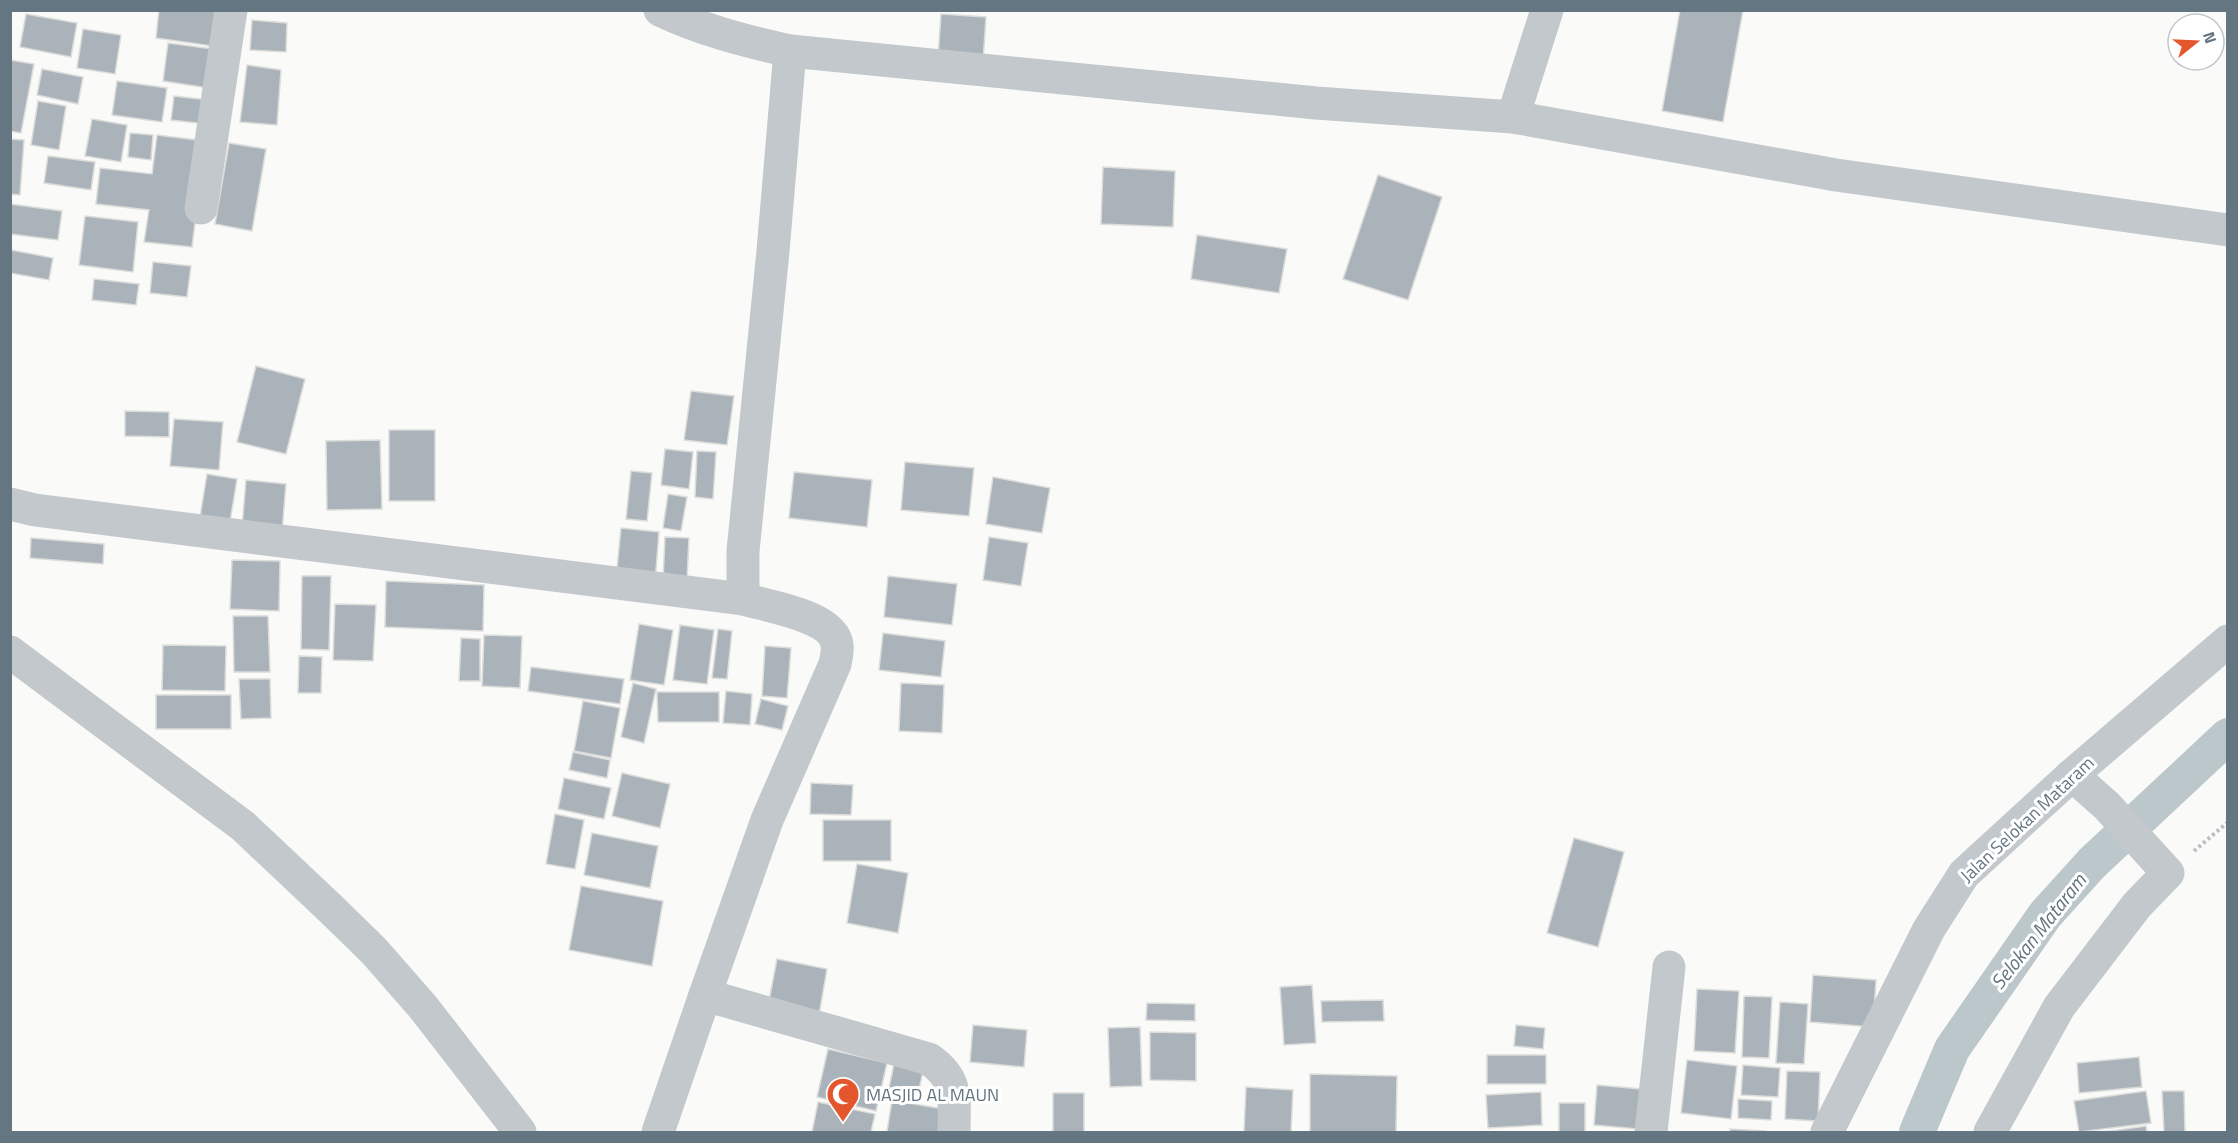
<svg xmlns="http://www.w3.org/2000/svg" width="2238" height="1143" viewBox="0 0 2238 1143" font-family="'Titillium Web',sans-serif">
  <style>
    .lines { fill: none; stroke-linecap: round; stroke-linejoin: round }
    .canal { stroke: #bbc7cb; stroke-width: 36 }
    .building { fill: #aab3b9; stroke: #dcdcda; stroke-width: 1.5 }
    .path { stroke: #bbbfc2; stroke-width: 4; stroke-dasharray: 3 3; stroke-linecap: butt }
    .minor { stroke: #c3c8cc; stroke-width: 33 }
    .labels { text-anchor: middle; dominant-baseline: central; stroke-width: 6; stroke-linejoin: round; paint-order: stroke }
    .street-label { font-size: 18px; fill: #657683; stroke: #fff }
    .poi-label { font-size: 18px; fill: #657683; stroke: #fff; text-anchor: start }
    .water-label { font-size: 20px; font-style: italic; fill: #60757c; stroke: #fff }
  </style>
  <rect width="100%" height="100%" fill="#fafaf8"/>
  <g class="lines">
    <path class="canal" d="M1917 1132 1952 1049 2045 915 2092 863 2228 736"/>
  </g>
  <g class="building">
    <path d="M159 10H217L212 46 156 38Z"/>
    <path d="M1680 10H1743L1723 122 1662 111Z"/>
    <path d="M26 14 77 23 71 57 20 47Z"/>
    <path d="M941 14 986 17 983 61 938 57Z"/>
    <path d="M252 20 287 23 286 52 250 50Z"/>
    <path d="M83 29 121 35 115 74 77 68Z"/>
    <path d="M168 43 213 49 208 88 163 81Z"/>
    <path d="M10 60 34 64 21 133 10 131Z"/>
    <path d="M247 65 281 70 277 125 240 122Z"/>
    <path d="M42 69 83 77 78 104 37 95Z"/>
    <path d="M117 81 167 88 162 122 112 115Z"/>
    <path d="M174 96 208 100 206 124 171 120Z"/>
    <path d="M38 101 66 106 59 150 31 145Z"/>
    <path d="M92 119 127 125 121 162 85 156Z"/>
    <path d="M130 133 153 135 151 160 128 157Z"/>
    <path d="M157 135 205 141 192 247 144 242 149 210 96 204 100 168 152 174Z"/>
    <path d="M10 139 24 140 20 195 10 194Z"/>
    <path d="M229 143 266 149 252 231 215 224Z"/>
    <path d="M48 156 95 162 91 190 44 183Z"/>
    <path d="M1103 167 1175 171 1173 227 1101 224Z"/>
    <path d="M1378 175 1442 197 1408 300 1343 279Z"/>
    <path d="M10 204 62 211 58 240 10 234Z"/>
    <path d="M85 216 138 222 133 272 79 265Z"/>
    <path d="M1197 235 1287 249 1279 293 1191 279Z"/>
    <path d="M11 250 53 258 49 280 10 273Z"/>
    <path d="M153 262 191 266 187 297 150 293Z"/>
    <path d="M94 279 139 284 136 305 92 300Z"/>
    <path d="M256 366 305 379 286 454 237 442Z"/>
    <path d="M691 391 734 396 727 445 684 440Z"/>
    <path d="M125 411 169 412V437L125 436Z"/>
    <path d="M174 419 223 422 219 470 170 466Z"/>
    <rect x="389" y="430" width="46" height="71"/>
    <path d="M380 440 382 509 327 510 326 441Z"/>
    <path d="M665 449 693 452 689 489 661 485Z"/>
    <path d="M697 451 716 452 713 499 695 497Z"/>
    <path d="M905 462 974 468 969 516 901 510Z"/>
    <path d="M631 471 652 473 647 521 626 519Z"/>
    <path d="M794 472 872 480 867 527 789 518Z"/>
    <path d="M207 474 237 479 230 522 200 517Z"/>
    <path d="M993 477 1050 488 1042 533 986 524Z"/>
    <path d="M246 480 286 484 282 532 242 527Z"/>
    <path d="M668 494 687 497 681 531 663 528Z"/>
    <path d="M621 528 659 532 655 582 616 578Z"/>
    <path d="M665 537 689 538 687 580H663Z"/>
    <path d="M989 537 1028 543 1021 586 983 580Z"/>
    <path d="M31 538 104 544 103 564 30 558Z"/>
    <path d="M232 560 280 561 279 611 230 609Z"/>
    <path d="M302 576H331L329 650 301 649Z"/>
    <path d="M888 576 957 584 952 625 884 617Z"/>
    <path d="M386 581 484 585 483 631 385 627Z"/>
    <path d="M335 604 376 605 373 661 333 660Z"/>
    <path d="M233 616H268L270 672H234Z"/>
    <path d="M639 624 673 630 664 685 630 680Z"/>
    <path d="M680 625 714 630 707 684 673 680Z"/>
    <path d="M718 629 732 631 727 679 712 678Z"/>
    <path d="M883 633 945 641 941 677 879 670Z"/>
    <path d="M484 635 522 636 520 688 482 686Z"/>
    <path d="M461 638 480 639V681H459Z"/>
    <path d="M163 645 226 646 225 691 162 690Z"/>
    <path d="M765 646 791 648 787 698 762 696Z"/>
    <path d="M299 656 322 657 321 693H298Z"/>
    <path d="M531 667 624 679 620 704 528 691Z"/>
    <path d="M239 679H270L271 718 241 719Z"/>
    <path d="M633 683 656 689 644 743 621 737Z"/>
    <path d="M901 683 944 685 942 733 899 731Z"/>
    <path d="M726 691 752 694 750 725 723 723Z"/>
    <path d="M657 692H719V722H658Z"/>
    <rect x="156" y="695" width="75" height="34"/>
    <path d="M761 699 788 706 782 730 755 724Z"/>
    <path d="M583 701 620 708 611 758 574 751Z"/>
    <path d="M573 752 610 760 607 778 569 770Z"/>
    <path d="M622 773 670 784 660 828 612 816Z"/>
    <path d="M564 778 611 788 604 819 558 809Z"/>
    <path d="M811 783 853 785 851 815 810 814Z"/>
    <path d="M555 814 584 820 575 869 546 864Z"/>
    <rect x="823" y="820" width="68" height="41"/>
    <path d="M592 833 658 846 650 888 584 875Z"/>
    <path d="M1574 838 1624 852 1598 947 1547 933Z"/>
    <path d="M857 864 908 873 898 933 847 923Z"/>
    <path d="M581 886 663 901 652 966 569 950Z"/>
    <path d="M777 959 827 969 819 1015 768 1006Z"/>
    <path d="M1813 975 1876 980 1873 1027 1810 1022Z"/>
    <path d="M1312 985 1316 1043 1284 1045 1280 987Z"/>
    <path d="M1697 989 1739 991 1735 1053 1694 1051Z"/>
    <path d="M1744 996 1772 997 1769 1058 1742 1057Z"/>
    <path d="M1383 1000 1384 1021 1322 1022 1321 1001Z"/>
    <path d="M1780 1002 1808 1004 1804 1064 1776 1063Z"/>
    <path d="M1147 1003 1195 1004V1021L1146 1020Z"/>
    <path d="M973 1025 1027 1030 1024 1067 970 1062Z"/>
    <path d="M1516 1025 1545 1028 1543 1049 1514 1046Z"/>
    <path d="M1140 1027 1142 1086 1110 1087 1108 1028Z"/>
    <path d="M1150 1032 1196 1033V1081L1150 1080Z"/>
    <path d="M828 1049 887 1063 876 1111 817 1097Z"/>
    <rect x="1487" y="1055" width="59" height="29"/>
    <path d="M2139 1057 2142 1087 2079 1093 2077 1063Z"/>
    <path d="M895 1059 924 1066 918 1095 889 1088Z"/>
    <path d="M1687 1060 1737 1066 1731 1119 1681 1113Z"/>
    <path d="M1743 1065 1780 1068 1778 1097 1741 1095Z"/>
    <path d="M1787 1071 1820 1072 1818 1121 1785 1119Z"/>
    <path d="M1310 1074 1397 1076 1396 1132H1310Z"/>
    <path d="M1597 1085 1641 1089 1638 1129 1594 1125Z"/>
    <path d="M1246 1087 1293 1090 1291 1132H1244Z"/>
    <path d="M2146 1091 2151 1123 2079 1132 2074 1101Z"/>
    <path d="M2162 1091H2184L2185 1132H2164Z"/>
    <path d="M1541 1092 1542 1125 1488 1128 1486 1095Z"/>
    <rect x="1053" y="1093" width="31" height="39"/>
    <path d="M1738 1099 1772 1101 1771 1120 1738 1118Z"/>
    <path d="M892 1100 943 1109 939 1132H887Z"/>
    <path d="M818 1102 875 1114 871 1132H812Z"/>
    <rect x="1559" y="1103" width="26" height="29"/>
    <path d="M2146 1126 2147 1132H2104Z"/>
    <path d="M1730 1129 1765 1131V1132H1730Z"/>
  </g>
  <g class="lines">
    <path class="path" d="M2194 851 2228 822"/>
    <g class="minor">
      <path d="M660 10C702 30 745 41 790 51L1316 103 1513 117 1836 175 2228 230"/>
      <path d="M1513 117 1547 10"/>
      <path d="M201 208 231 10"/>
      <path d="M10 504 35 510 743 599"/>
      <path d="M10 652 243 826 331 909 374 951 423 1007 520 1132"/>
      <path d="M705 995 767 820 835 664C836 659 838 651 837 645 834 616 767 606 743 599V551L773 251 790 51"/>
      <path d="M658 1132 705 995 929 1059C959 1080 954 1099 954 1132"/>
      <path d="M1651 1132 1669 967"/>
      <path d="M1827 1132 1929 929 1964 874 2072 775 2228 641"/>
      <path d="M1990 1132 2059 1007 2137 905 2168 873 2107 806 2072 775"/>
    </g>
  </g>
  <defs>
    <g id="mosque-pin" transform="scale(1.725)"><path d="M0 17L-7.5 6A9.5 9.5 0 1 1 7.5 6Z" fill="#e4572e" stroke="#fff"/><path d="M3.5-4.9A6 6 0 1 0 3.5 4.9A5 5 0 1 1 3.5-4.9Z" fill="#fff"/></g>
  </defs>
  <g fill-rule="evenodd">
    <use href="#mosque-pin" x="843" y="1094"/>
  </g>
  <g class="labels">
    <g class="street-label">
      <text transform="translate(2027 819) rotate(-43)">Jalan Selokan Mataram</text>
    </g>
    <g class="poi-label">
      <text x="866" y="1094">MASJID AL MAUN</text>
    </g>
    <g class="water-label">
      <text transform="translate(2038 931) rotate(-52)">Selokan Mataram</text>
    </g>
  </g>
  <rect width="2238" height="1143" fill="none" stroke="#657683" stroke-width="24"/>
  <g transform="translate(2196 42) rotate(72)"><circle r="28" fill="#ffffff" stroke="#c1c8cd" stroke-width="1.5"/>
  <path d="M0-4.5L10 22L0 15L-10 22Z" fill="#e4572e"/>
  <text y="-9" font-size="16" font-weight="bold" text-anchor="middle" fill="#657683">N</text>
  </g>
</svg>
